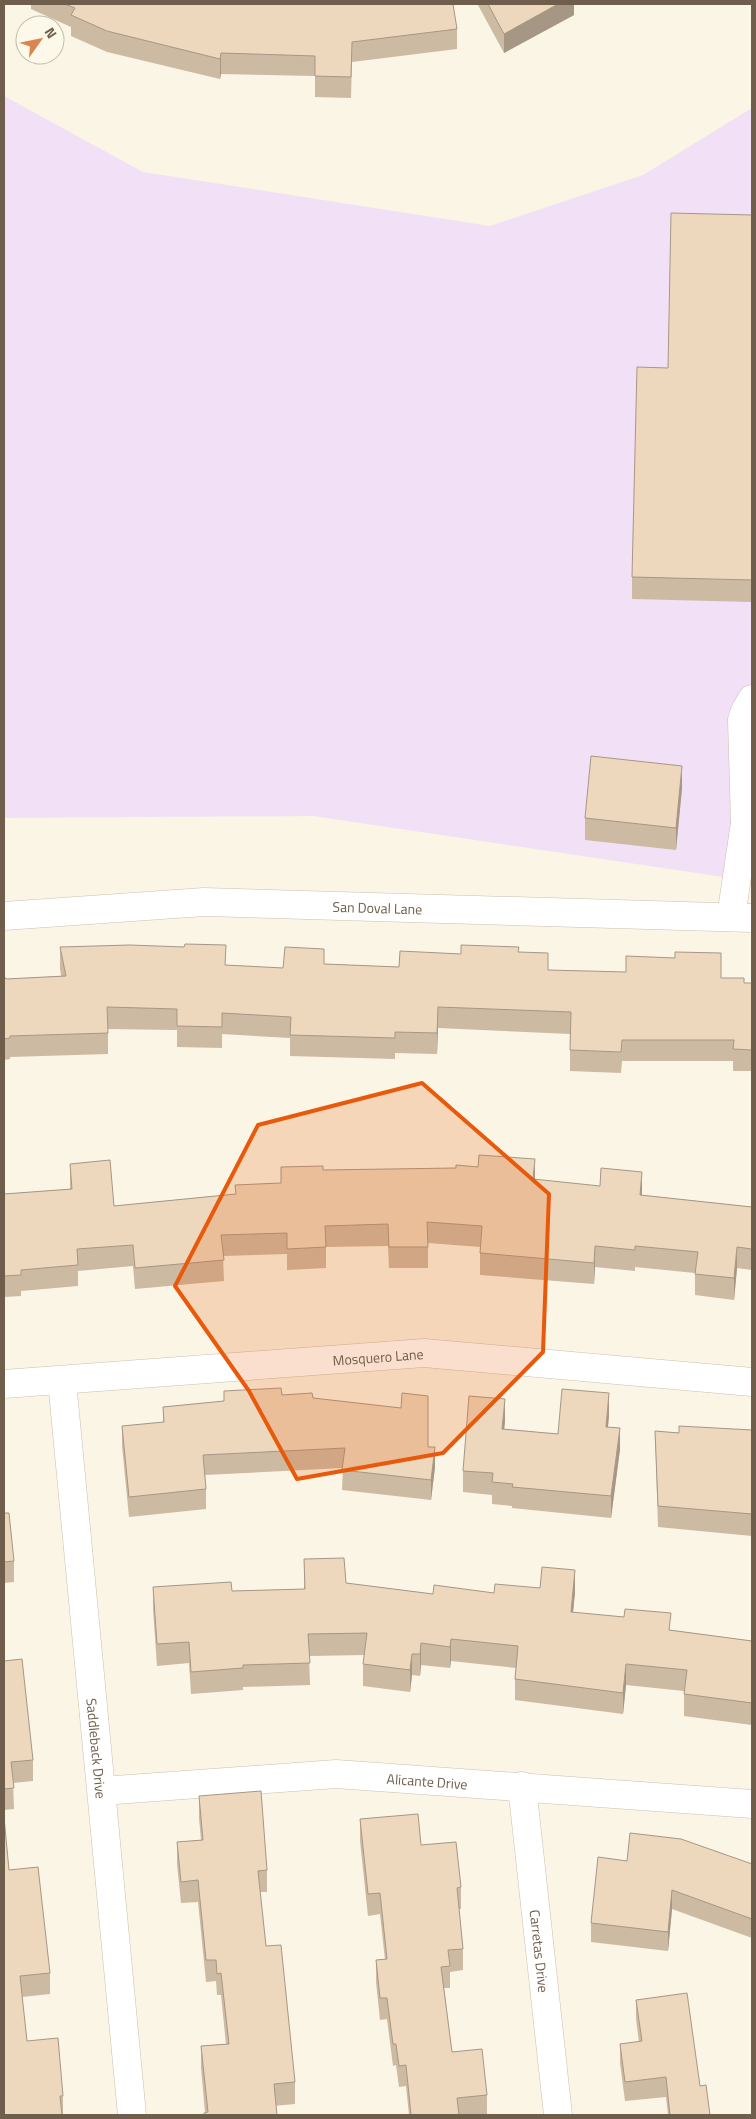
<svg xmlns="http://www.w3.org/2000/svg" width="756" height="2119" viewBox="0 0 756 2119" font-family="'Titillium Web',sans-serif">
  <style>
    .education { fill: #f2e1f6 }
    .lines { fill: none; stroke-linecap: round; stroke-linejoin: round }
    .minor-casing { stroke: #ccc0ae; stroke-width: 29 }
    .minor { stroke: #fff; stroke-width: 28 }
    .wall { fill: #ccbaa3 }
    .shaded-wall { fill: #a69785 }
    .building { fill: #edd8be; stroke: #a69785 }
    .marked { fill: #e8590c; fill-opacity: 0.2; stroke: #e8590c; stroke-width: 4; stroke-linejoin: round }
    .labels { text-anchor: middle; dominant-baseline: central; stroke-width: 5; stroke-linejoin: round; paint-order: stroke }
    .street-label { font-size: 14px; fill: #705e4c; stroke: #fdf9ea }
  </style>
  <rect width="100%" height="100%" fill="#faf5e4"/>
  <path class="education" d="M4 96 143 172 490 226 643 175 752 108V880L737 879 313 816 4 818Z"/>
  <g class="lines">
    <g class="minor-casing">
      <g id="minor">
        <path d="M745 823 742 720 745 711 752 699"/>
        <path id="s1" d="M4 916 204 902 752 918"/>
        <path d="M731 917 745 823 752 815"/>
        <path id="s2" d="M62 1381 132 2115"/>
        <path id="s3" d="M4 1384 424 1353 752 1382"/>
        <path id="s4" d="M522 1786 558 2115"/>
        <path id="s5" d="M102 1791 336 1774 752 1804"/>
      </g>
    </g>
    <use href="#minor" class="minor"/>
  </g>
  <g class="wall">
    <path d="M31 4H453L457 29V49L352 62 351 98 315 97V76L221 74 220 79 107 52 71 36V27L31 9Z"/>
    <path d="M478 4H574V15L504 53 478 5Z"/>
    <path d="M752 215V602L632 599V577L668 368Z"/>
    <path d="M682 788 676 850 585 840V818Z"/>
    <path d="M60 947 226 965 283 968 324 964 399 967 461 954 518 952 548 970 721 978 744 983H752V1071H733V1061H622L621 1073 570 1071V1034L438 1028 437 1054 395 1053V1059L290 1056V1038L222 1034V1048L177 1047V1030L108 1029V1054L10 1057V1059L4 1060V976L6 979 61 976 60 968Z"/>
    <path d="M70 1164 114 1206 235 1194 281 1183V1167L323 1170 535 1180 642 1195 752 1207V1270L737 1268 734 1300 695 1295V1273L635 1267V1271L595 1267 594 1284 480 1275V1247L428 1243V1268H389L388 1246 326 1247V1268L287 1270V1254L223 1256 224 1281 135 1289 133 1266 78 1271V1286L21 1291V1296L4 1297V1194L70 1189Z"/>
    <path d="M224 1391 282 1395 313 1398 428 1447 435 1467 431 1500 342 1490 343 1468 205 1475 206 1489V1509L129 1517 122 1446V1426L163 1422V1407L224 1401Z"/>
    <path d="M609 1415 608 1427 620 1449 611 1518 512 1508V1506L492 1504V1495L463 1492V1471L505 1421 504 1429 558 1434Z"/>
    <path d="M752 1430V1536L658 1527 655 1431 679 1433Z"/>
    <path d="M4 1513 14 1561V1582L4 1583Z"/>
    <path d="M304 1559 346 1583 433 1594 575 1592 573 1612 671 1630 752 1641V1725L684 1716V1691L626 1685 623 1714 515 1700V1679L516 1668 451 1661 450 1668 421 1665 420 1676 412 1675 410 1692 363 1686V1664L365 1655 309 1656 310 1685 243 1687V1690L191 1694 189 1663 157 1666 153 1609V1587L232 1591 304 1589Z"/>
    <path d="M4 1661 33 1760V1781L13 1783 14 1809 4 1810V1820L9 1870 50 1973V1994L22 1997 27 2041 63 2096V2115H4Z"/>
    <path d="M199 1796 267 1870V1892H260L266 1946 295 2082V2104L205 2112 201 2068V2046L226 2044 221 1995H217L216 1981 206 1982 198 1902 181 1903 177 1864V1842L201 1840 199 1818Z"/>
    <path d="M360 1819 421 1845 461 1887V1909H459L463 1949V1970L450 1972V1988H444L452 2052 487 2095V2115H409L406 2086 399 2087 396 2065 393 2066 387 2019 380 2020 376 1982V1960H385L380 1914 368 1916 360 1841Z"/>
    <path d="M627 1861 752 1864V1938L672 1909 668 1951 591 1942V1923Z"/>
    <path d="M636 2000 700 2086 710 2115H668L666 2097 625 2101 620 2063V2044L639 2042 636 2019Z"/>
  </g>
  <g class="shaded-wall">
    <path d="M558 4H574V15L504 53V34Z"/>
    <path d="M221 53V74L220 79V59Z"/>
    <path d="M682 766V788L676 850V828Z"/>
    <path d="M438 1007V1028L437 1054V1033Z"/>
    <path d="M535 1159V1180L533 1179Z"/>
    <path d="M642 1172V1193L640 1216V1195Z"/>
    <path d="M595 1246V1267L594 1284V1263Z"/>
    <path d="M737 1247V1268L734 1300V1278Z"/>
    <path d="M609 1393V1415L606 1448V1427Z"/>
    <path d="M505 1399V1421L502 1451V1429Z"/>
    <path d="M620 1428V1449L611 1518V1496Z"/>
    <path d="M435 1447V1467L431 1500V1480Z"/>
    <path d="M575 1570V1592L571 1633V1612Z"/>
    <path d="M451 1639V1661L450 1668V1647Z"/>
    <path d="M421 1643V1665L420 1676V1654Z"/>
    <path d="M412 1654V1675L410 1692V1670Z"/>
    <path d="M626 1664V1685L623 1714V1693Z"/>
    <path d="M672 1890V1909L668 1951V1932Z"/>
  </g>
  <g class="building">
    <path d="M65 4H453L457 29 352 42 351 77 315 76V56L221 53 220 59 107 31 71 15 75 8Z"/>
    <path d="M488 4H558L504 34Z"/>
    <path d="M671 213 752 215V580L632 577 637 367 668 368Z"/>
    <path d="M591 756 682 766 676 828 585 818Z"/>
    <path d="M185 944 226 945 225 965 283 968 285 947 324 949V964L399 967 400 951 461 954V945L519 947 518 952 548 953V970L626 972V956L675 958V952L721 953V978H744V983H752V1050L733 1049 734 1040H622L621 1052 570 1050 571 1012 438 1007 437 1033 395 1032V1038L290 1035 291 1017 222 1013V1027L177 1026V1009L107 1007 108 1033 10 1036V1038L4 1039V976L6 979 66 976 60 947 130 945 184 947Z"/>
    <path d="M479 1155 535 1159 533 1179 600 1186 601 1168 642 1172 640 1195 752 1207V1249L737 1247 734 1278 695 1274 698 1252 635 1246V1250L595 1246 594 1263 480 1253 482 1226 427 1222 428 1247H389L388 1224 325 1226 326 1247 287 1249V1233L221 1235 224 1260 135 1268 133 1245 77 1249 78 1265 21 1270V1275L4 1276V1194L72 1189 70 1164 110 1160 114 1206 236 1194 235 1185 281 1183V1167L323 1166V1170L456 1168V1165L478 1167Z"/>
    <path d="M281 1388 282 1395 312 1393 313 1398 401 1408 402 1393 428 1396V1447H435L431 1480 342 1470 345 1448 203 1455 206 1489 129 1497 122 1426 164 1422 163 1407 224 1401V1391Z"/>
    <path d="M562 1389 609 1393 606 1427 620 1428 611 1496 512 1487 513 1484 492 1482 493 1473 463 1471 469 1396 505 1399 502 1429 558 1434Z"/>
    <path d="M679 1426 752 1430V1514L658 1506 655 1431 679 1433Z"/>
    <path d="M4 1513H9L14 1561 4 1562Z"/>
    <path d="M344 1558 346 1583 433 1594 434 1585 494 1593 495 1584 540 1588 542 1567 575 1570 571 1612 624 1617 625 1609 671 1613 669 1630 752 1641V1703L684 1694 687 1670 626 1664 623 1693 515 1679 518 1646 451 1639 450 1647 421 1643 420 1654H412L410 1670 363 1664 367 1633 308 1634 310 1663 243 1665V1668L191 1672 189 1642 157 1644 153 1587 231 1582 232 1591 305 1589 304 1559Z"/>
    <path d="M22 1659 33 1760 11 1762 14 1788 4 1789V1661Z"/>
    <path d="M261 1791 267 1870 258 1871 266 1946 281 1945 295 2082 274 2084 277 2115H204V2113L208 2112 201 2046 229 2044 221 1973 217 1974 216 1960H206L198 1880 181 1882 177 1842 203 1840 199 1796Z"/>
    <path d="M418 1814 421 1845 456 1842 461 1887 457 1888 463 1949 448 1950 450 1966 441 1967 452 2052 482 2049 487 2095 457 2098 459 2115H411L406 2065 399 2066 396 2044H393L387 1998H380L376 1960 387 1959 380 1893 368 1894 360 1819Z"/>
    <path d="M4 1817 9 1870 38 1867 50 1973 20 1976 27 2041 58 2038 63 2096H60L62 2115H4Z"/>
    <path d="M630 1833 681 1839 752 1864V1919L672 1890 668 1932 591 1923 598 1857 627 1861Z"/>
    <path d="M687 1993 700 2086 706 2085 710 2115H670L666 2077 625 2082 620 2044 642 2041 636 2000Z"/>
  </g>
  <path class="marked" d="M422 1083 549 1194 543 1352 443 1453 297 1479 249 1391 175 1286 258 1125Z"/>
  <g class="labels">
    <g class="street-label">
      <text stroke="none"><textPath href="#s1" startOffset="374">San Doval Lane</textPath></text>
      <text stroke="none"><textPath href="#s3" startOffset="375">Mosquero Lane</textPath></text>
      <text stroke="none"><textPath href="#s2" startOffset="369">Saddleback Drive</textPath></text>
      <text stroke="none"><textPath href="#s5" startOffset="326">Alicante Drive</textPath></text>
      <text stroke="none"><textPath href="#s4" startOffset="166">Carretas Drive</textPath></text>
    </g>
  </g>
  <rect width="756" height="2119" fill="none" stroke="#705e4c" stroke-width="10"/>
  <g transform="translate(40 40) rotate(57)"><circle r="24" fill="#fdf9ea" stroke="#c5bbab"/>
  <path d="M0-4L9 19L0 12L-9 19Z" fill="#da8653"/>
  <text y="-8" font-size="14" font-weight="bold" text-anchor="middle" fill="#705e4c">N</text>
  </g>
</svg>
